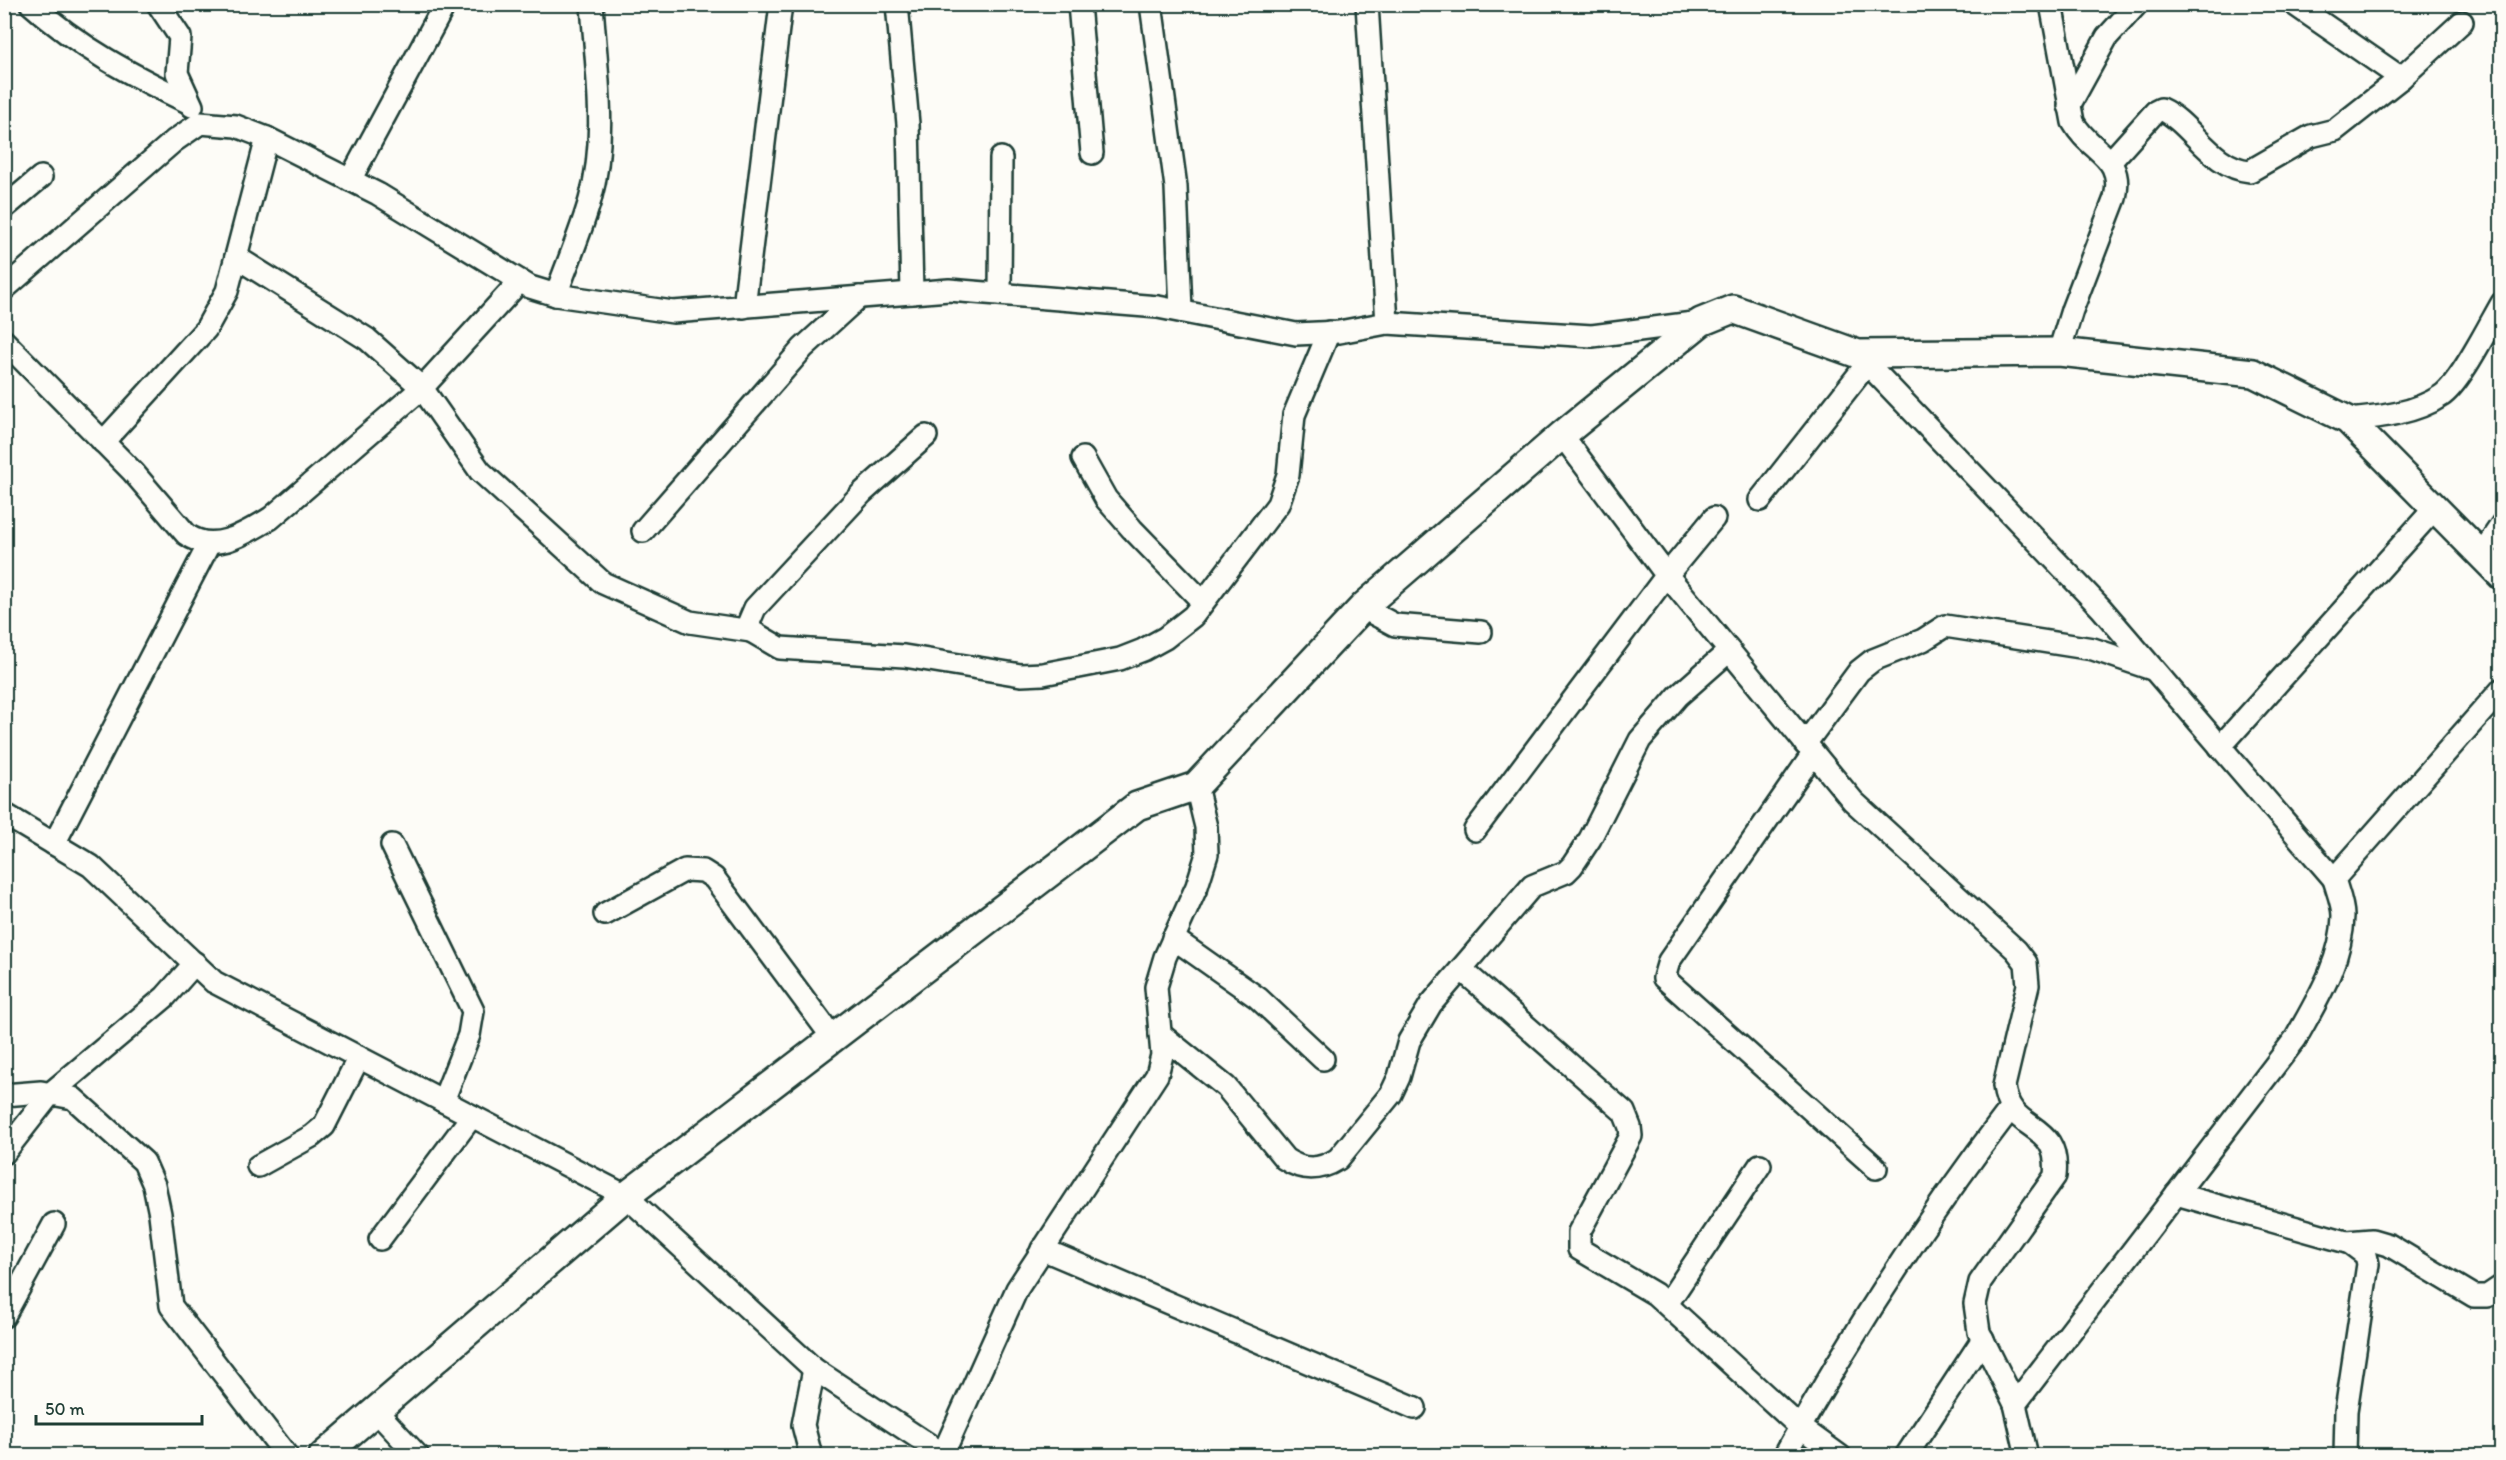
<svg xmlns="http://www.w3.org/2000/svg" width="2506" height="1460" viewBox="0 0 2506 1460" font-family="Itim,sans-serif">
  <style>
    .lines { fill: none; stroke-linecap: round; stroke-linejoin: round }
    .minor-casing { stroke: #1f3d34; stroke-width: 26 }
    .tertiary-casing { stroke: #1f3d34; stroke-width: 32 }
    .minor { stroke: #fdfcf7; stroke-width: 21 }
    .tertiary { stroke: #fdfcf7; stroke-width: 27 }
  </style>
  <rect width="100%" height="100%" fill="#fdfcf7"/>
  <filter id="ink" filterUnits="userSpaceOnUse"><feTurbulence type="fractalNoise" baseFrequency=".0167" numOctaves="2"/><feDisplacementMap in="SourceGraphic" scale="12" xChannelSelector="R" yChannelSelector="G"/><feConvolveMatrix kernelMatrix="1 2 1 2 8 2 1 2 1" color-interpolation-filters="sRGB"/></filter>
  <g filter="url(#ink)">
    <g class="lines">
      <g class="minor-casing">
        <g id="minor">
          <path d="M31 4C80 48 131 75 190 103"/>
          <path d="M158 4 180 37 177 73 192 106"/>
          <path d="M897 4 908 124 912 293"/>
          <path d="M1079 4 1092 153"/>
          <path d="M1151 4 1176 187 1181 311"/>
          <path d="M1367 4 1387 323"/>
          <path d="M2051 4 2073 122C2090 153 2125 155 2115 198L2072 310 2059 352"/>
          <path d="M2294 4 2401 78"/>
          <path d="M2069 106 2107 37 2137 4"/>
          <path d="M2111 161 2155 112 2161 109C2192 123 2211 168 2250 171L2311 136 2335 130 2401 78 2462 22"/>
          <path d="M350 180 445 4"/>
          <path d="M4 208 41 177"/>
          <path d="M236 257 367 339 422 388 480 471 603 583 690 622 751 631"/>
          <path d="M4 289 174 141 200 123 236 126 267 138 378 194 530 287 556 295 673 312 949 290 1158 307 1296 334 1339 332 1387 323 1592 336 1701 322"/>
          <path d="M1000 294 1001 158"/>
          <path d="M556 295C567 264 581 232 590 200 608 137 596 69 592 4"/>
          <path d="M744 307 781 4"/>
          <path d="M4 341 133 472 186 534C213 555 246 533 271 518L422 388 520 281"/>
          <path d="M1858 354 2101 608 2334 879"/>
          <path d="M2348 420C2379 417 2414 414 2441 396 2460 384 2489 325 2502 303"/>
          <path d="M1562 435 1662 569 1853 801 2016 950 2026 963 2028 985 2004 1086C2009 1135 2061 1118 2055 1176L1980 1282 1975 1304 1979 1332 2015 1404"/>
          <path d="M926 436 862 493 755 608 749 622 751 631 780 648 904 656 1021 675 1043 674 1120 659 1143 650 1165 638 1193 616 1278 504 1288 475 1294 415 1329 332"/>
          <path d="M103 442 206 329 227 291 267 138"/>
          <path d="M1083 458 1106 499 1132 529 1203 602"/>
          <path d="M1760 500 1867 364"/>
          <path d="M643 531 803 348 859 297"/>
          <path d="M2481 555 2502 524"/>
          <path d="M1363 608 1395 625 1481 632"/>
          <path d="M1805 744 1859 671 1873 660 1923 640 1945 626 2093 649 2152 669"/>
          <path d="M2220 747 2435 508"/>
          <path d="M1813 754 1669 961 1664 978 1876 1168"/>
          <path d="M4 814 91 866 214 982 626 1196 814 1369 946 1456"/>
          <path d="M1475 830 1667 575 1714 518"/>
          <path d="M54 844 209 544"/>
          <path d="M392 845 473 1011 469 1035 443 1101"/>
          <path d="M605 914 685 870 703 871 714 878 833 1038"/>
          <path d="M1173 938 1258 998 1323 1059"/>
          <path d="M1461 969 1624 1112 1630 1127 1631 1136 1579 1232V1249L1655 1294 1800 1427 1840 1456"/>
          <path d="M1160 1034 1226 1087 1285 1159C1303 1171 1319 1171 1338 1159L1391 1094 1399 1077 1409 1041 1431 1004 1532 886 1566 872 1572 866 1590 839 1640 740 1678 696 1729 651"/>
          <path d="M4 1095 41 1092 73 1098 144 1162 154 1185 160 1214 171 1306 287 1456"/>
          <path d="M4 1153 51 1093 165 997 195 963"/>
          <path d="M258 1166 312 1136 324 1126 359 1057"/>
          <path d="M2176 1194 2350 1243 2366 1255 2368 1264 2346 1411 2345 1456"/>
          <path d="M380 1239 472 1116"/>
          <path d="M2347 1242 2372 1240 2389 1245 2474 1296H2487L2502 1286"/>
          <path d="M1042 1249 1415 1408"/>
          <path d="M1667 1304 1760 1165"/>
          <path d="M4 1316 54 1224"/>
          <path d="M376 1411 418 1456"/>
          <path d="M811 1456 803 1425 814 1369"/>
          <path d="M942 1456 1017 1289 1157 1075 1162 1055 1156 987 1165 957 1197 886 1207 854 1206 827 1196 786"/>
          <path d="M1784 1456C1851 1335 1926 1218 2010 1109"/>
          <path d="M1906 1456 1983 1339"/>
          <path d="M2027 1456 2015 1404 2296 1038C2317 1000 2342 961 2343 916 2343 904 2337 890 2334 879L2502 689"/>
        </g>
      </g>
      <g class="tertiary-casing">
        <path id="tertiary" d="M323 1456 626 1196 1137 806 1196 786 1365 605 1562 435 1701 322 1733 309 1858 354 2059 352 2253 373 2348 420 2502 576"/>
      </g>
      <use href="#minor" class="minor"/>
      <use href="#tertiary" class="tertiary"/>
    </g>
  </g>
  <rect width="2506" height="1460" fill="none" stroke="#fdfcf7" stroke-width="24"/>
  <rect x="12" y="12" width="2482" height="1436" fill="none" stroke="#1f3d34" stroke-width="2" filter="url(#ink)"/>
  <path d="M36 1415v9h166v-9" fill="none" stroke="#1f3d34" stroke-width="3"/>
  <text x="45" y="1415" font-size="18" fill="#1f3d34" stroke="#fdfcf7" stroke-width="4.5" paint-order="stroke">50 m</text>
</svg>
